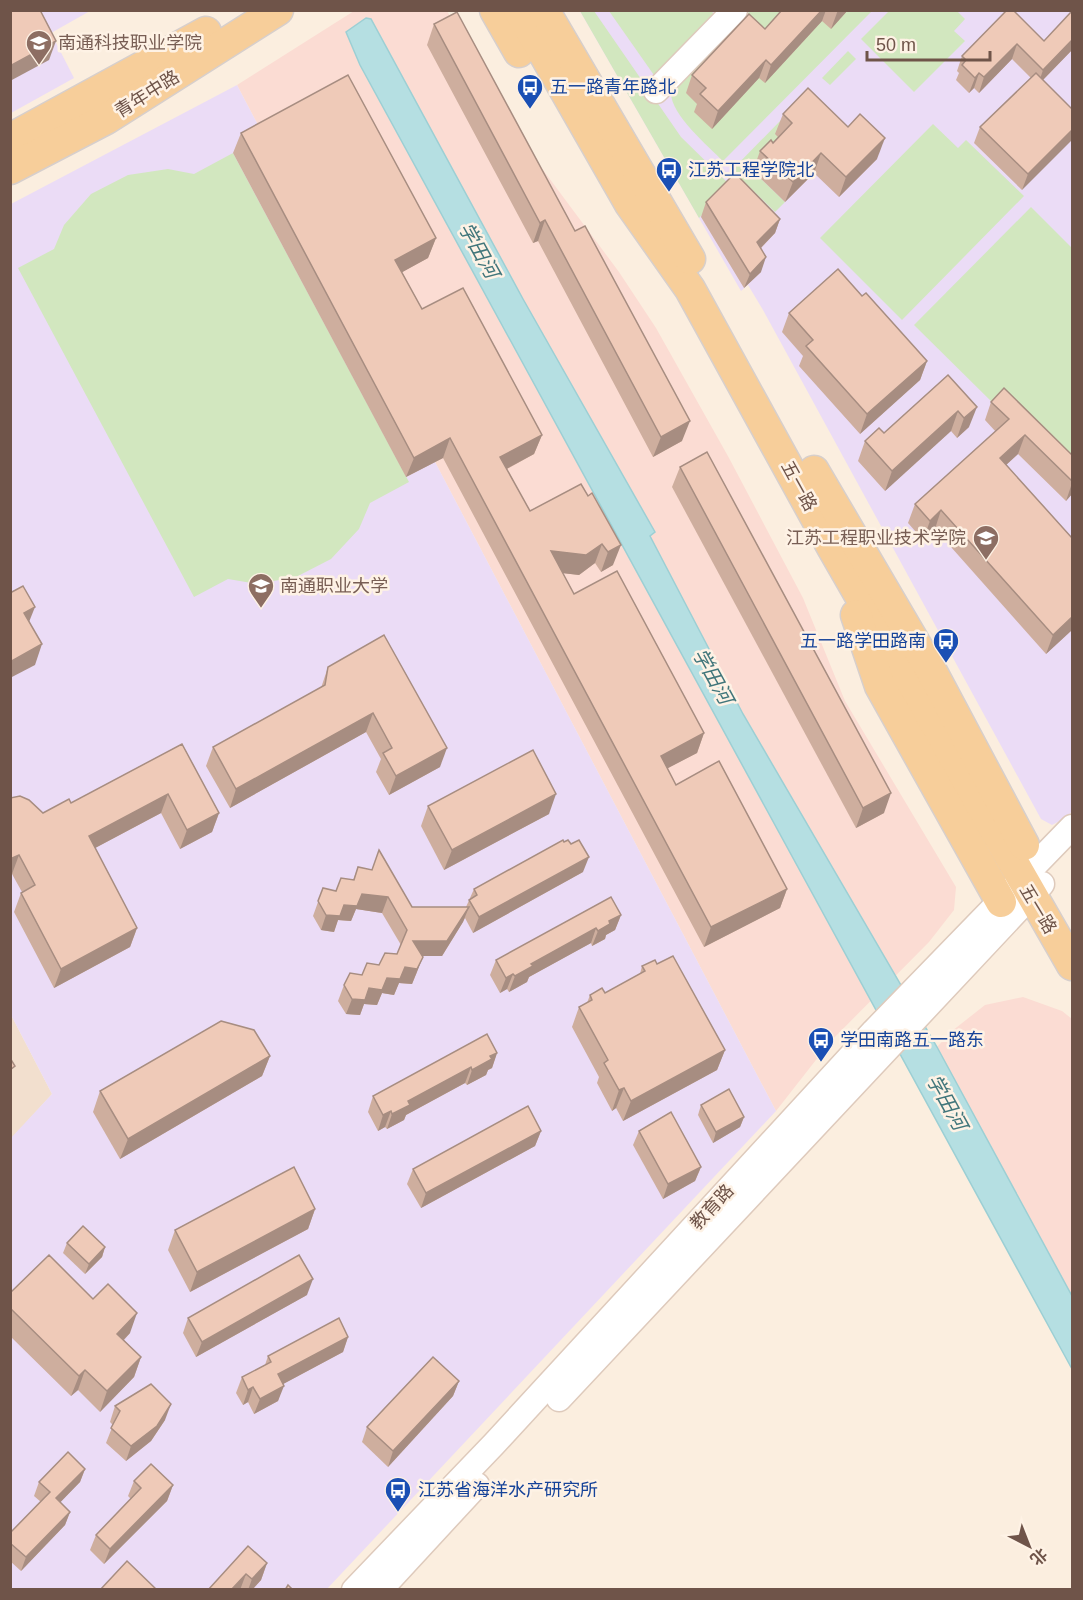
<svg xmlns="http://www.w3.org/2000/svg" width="1083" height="1600" viewBox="0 0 1083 1600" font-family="Helvetica,'Noto Sans SC',sans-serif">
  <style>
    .residential { fill: #f2dfce }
    .commercial { fill: #fbdcd3 }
    .education { fill: #ebdcf6 }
    .green { fill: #d2e7bf }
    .water { fill: #b5dfe2; stroke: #9ccfd4; stroke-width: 1.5 }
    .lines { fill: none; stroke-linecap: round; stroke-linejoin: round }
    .minor-casing { stroke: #decabc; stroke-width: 27 }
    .major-casing { stroke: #d7cfcc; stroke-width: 33 }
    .minor { stroke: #fff; stroke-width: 24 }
    .major { stroke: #f7ce9a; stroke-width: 30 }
    .wall { fill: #ceae9e }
    .shaded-wall { fill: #a78d81 }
    .building { fill: #efcab8; stroke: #a78d81; stroke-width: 1.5 }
    .labels { text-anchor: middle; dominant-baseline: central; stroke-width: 5; stroke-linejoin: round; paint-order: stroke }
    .education-label { font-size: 18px; fill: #785e54; stroke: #fef2e5; text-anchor: start }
    .transit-label { font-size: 18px; fill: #164399; stroke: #fef2e5; text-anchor: start }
    .street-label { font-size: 18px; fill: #6f5449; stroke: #fef2e5 }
    .water-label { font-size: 20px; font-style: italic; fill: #41767b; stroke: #fef2e5 }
  </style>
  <rect width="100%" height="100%" fill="#fbeedf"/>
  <path class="residential" d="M10 1013 52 1094 11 1139H10Z"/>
  <g class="commercial">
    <path d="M354 11H447L526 147 619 272 656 328 729 458 803 598 845 701 956 887 954 910 929 942 830 1042 776 1111 237 85Z"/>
    <path d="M1023 997 1062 1011 1072 1019V1296L937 1047 952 1031 985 1005Z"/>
  </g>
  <g class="education">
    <path d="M11 11H90L51 33 74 78 11 113Z"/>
    <path d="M580 11H1072V811L1067 817 1052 825 1041 819 763 310 748 285 741 291Z"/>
    <path d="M237 85 776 1111 326 1590 11 1589 10 1139 52 1094 10 1013 11 204Z"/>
  </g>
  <g class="green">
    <path d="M580 11H594L681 137 731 186 699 218Z"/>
    <path d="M609 11H711L717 16 656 78Z"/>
    <path d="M750 11H872L723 161C708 146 669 113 671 91Z"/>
    <path d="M889 11H957L965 19 954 31 965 41 914 92 861 39Z"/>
    <path d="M848 51 856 59 830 85 822 78Z"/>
    <path d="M782 119 785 144 753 171 785 202 775 212 732 170Z"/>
    <path d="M933 124 958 148 966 140 1024 196 902 320 820 238Z"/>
    <path d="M233 153 409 482 370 503 359 529 331 559 296 577 257 584 228 579 194 597 18 268 54 249 64 225 91 194 128 175 168 169 194 174Z"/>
    <path d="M1031 207 1072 248V481L914 325Z"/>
  </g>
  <path class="water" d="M366 18 371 19 523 299 655 532 650 536 743 714 937 1047 1072 1296V1369L360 65 346 32Z"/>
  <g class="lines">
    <g class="minor-casing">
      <g id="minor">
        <path d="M656 91 735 10"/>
        <path d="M559 1399 1042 884"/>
        <path d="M354 1590 494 1444 874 1031 1072 827"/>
        <path d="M380 1590 477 1485"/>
      </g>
    </g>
    <g class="major-casing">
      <g id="major">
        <path d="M495 10 519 52"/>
        <path d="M519 10 630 204 690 289 832 547 1072 965"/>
        <path d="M544 10 690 259"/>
        <path d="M10 139 206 32"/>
        <path d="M10 169 106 119 278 10"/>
        <path d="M814 471 932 672 1024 845"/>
        <path d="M856 615 880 686 1001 902"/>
      </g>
    </g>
    <use href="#minor" class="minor"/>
    <use href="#major" class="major"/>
  </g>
  <g class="wall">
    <path d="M782 10H848L831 29 822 21 765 83 759 78 712 129 694 112 697 104 686 93 692 75 765 29Z"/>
    <path d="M1007 10 1044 41 1072 50 1043 80 1072 109 1022 190 974 143 980 127 1031 78 1012 59 979 93 974 88 969 93 956 80 959 73 957 71 962 56Z"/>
    <path d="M434 24 682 441 653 457 538 241 533 243 427 45Z"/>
    <path d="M783 114 877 159 839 197 814 173 785 202 753 171 760 151 773 143 778 137 775 134Z"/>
    <path d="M241 133 436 238 428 258 402 272 422 309 542 435 534 454 507 469 530 511 581 484 613 565 601 572 595 563 579 575 563 573 574 594 704 733 697 753 667 768 676 785 787 889 780 908 704 947 443 458 406 477 233 153Z"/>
    <path d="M706 202 780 219 775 233 761 248V272L744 288 701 217Z"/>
    <path d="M789 313 927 361 920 380 860 434 799 366 803 356 782 332Z"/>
    <path d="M948 375 969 427 957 438 951 431 885 491 858 461 865 441 884 433Z"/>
    <path d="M991 402 1072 455V494L1066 501 1018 454 1006 465 1072 538V630L1046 654 935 529 923 540 908 523 915 504 996 432 985 420Z"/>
    <path d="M680 467 884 813 856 828 672 487Z"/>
    <path d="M328 667 440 767 389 795 376 772 381 759 366 732 230 808 206 766 213 747 321 688Z"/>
    <path d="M182 744 219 813 212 832 180 849 161 813 95 848 137 928 130 947 54 988 14 912 21 893 22 892 12 874 10 875V798L43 813 71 803Z"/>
    <path d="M428 806 549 814 444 870 421 826Z"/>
    <path d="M358 867 412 907H466L474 889 583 872 473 933 465 918 463 922 442 956H422L417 972 412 984 399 983 394 995 382 993 377 1005 364 1004 360 1015 346 1014 338 1001 344 985 397 954 401 945 382 913 356 909 351 921 338 920 334 932 321 930 313 916 323 888 336 891 353 880Z"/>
    <path d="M621 915 615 930 606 935 605 939 592 946 591 943 529 977 527 982 509 992 507 989 500 993 490 975 496 960Z"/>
    <path d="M657 964 725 1050 717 1070 623 1121 616 1108 612 1111 597 1083 599 1077 572 1027 579 1007 587 1003 590 995 605 993 640 974 642 966Z"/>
    <path d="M497 1053 492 1068 488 1070 486 1075 467 1085 465 1083 406 1115 404 1120 387 1129 385 1127 378 1131 368 1112 373 1096Z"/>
    <path d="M270 1056 262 1076 120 1159 93 1112 100 1091Z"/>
    <path d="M701 1105 744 1117 740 1127 713 1143 698 1115Z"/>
    <path d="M541 1131 535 1146 421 1208 407 1184 413 1169Z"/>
    <path d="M639 1131 701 1167 695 1181 663 1199 633 1145Z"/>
    <path d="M315 1209 308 1229 190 1292 168 1250 175 1230Z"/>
    <path d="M67 1243 105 1247 102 1257 85 1274 63 1253Z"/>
    <path d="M10 1293 93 1299 130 1333 124 1340 141 1357 134 1377 100 1412 78 1390 71 1396 10 1336Z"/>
    <path d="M307 1295 196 1357 183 1333 188 1318Z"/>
    <path d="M348 1337 343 1352 283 1384 278 1401 254 1414 248 1402 243 1405 236 1393 242 1377 265 1365 268 1356Z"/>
    <path d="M459 1381 453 1396 388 1467 362 1442 367 1427Z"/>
    <path d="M115 1406 165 1420 151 1441 126 1461 106 1443 113 1425 110 1422Z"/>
    <path d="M85 1469 80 1482 60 1502 70 1512 65 1525 21 1571 10 1561V1533L41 1502 34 1496 39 1482Z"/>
    <path d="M134 1481 173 1485 167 1501 104 1564 90 1550 96 1535 131 1499 128 1496Z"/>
    <path d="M267 1563 261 1580 252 1590H208Z"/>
  </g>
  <g class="shaded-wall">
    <path d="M822 10H826L822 21 765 83 771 65Z"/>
    <path d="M838 10H848L831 29Z"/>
    <path d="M1072 40V50L1038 85 1043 70Z"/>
    <path d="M56 41 49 60 10 81V66Z"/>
    <path d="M1017 44 1012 59 979 93 984 77Z"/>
    <path d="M766 60 759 78 712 129 718 111Z"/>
    <path d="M979 73 974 88 969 93 975 78Z"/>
    <path d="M1072 130V140L1022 190 1028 174Z"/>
    <path d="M885 138 877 159 839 197 846 177Z"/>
    <path d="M821 153 814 173 785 202 793 182Z"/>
    <path d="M780 219 775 233 752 257 757 242Z"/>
    <path d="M545 220 538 241 533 243 540 223Z"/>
    <path d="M436 238 428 258 388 280 395 260Z"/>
    <path d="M766 257 761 272 744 288 750 274Z"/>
    <path d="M927 361 920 380 860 434 867 414Z"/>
    <path d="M977 407 969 427 957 438 964 418Z"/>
    <path d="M958 411 951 431 885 491 892 471Z"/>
    <path d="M690 421 682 441 653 457 661 437Z"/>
    <path d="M542 435 534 454 493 476 500 457Z"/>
    <path d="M1025 435 1018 454 993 477 1000 458Z"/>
    <path d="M450 438 443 458 406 477 414 458Z"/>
    <path d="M1072 483V494L1066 501Z"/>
    <path d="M941 510 935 529 923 540 930 521Z"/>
    <path d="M602 544 595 563 579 575 544 571 551 551Z"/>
    <path d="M621 545 613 565 601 572 608 552Z"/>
    <path d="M35 607 27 627 24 613Z"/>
    <path d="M1072 617V630L1046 654 1053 635Z"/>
    <path d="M42 644 35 665 10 678V662Z"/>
    <path d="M373 713 366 732 230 808 236 789Z"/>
    <path d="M704 733 697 753 653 776 661 756Z"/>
    <path d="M447 748 440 767 389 795 396 776Z"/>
    <path d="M891 793 884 813 856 828 863 808Z"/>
    <path d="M168 794 161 813 82 855 89 836Z"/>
    <path d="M556 794 549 814 444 870 452 850Z"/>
    <path d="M219 813 212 832 180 849 187 830Z"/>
    <path d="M19 855 12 874 10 875V859Z"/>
    <path d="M589 857 583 872 473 933 479 917Z"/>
    <path d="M787 889 780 908 704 947 711 927Z"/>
    <path d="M362 894 388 897 382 913 356 909 351 921 338 920 334 932 321 930 326 915Z"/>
    <path d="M469 907 463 922 442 956H408L413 941Z"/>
    <path d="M621 915 615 930 606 935 605 939 592 946 598 931 609 921Z"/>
    <path d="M137 928 130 947 54 988 61 969Z"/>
    <path d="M596 928 591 943 529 977 527 982 509 992 515 976 531 964Z"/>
    <path d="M423 957 412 984 399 983 394 995 382 993 377 1005 364 1004 360 1015 346 1014 352 999Z"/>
    <path d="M513 974 507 989 500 993 506 978Z"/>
    <path d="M725 1050 717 1070 623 1121 631 1101Z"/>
    <path d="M497 1053 492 1068 488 1070 486 1075 467 1085 472 1070 490 1056Z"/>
    <path d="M270 1056 262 1076 120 1159 128 1139Z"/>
    <path d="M471 1067 465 1083 406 1115 404 1120 387 1129 392 1114 408 1101Z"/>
    <path d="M624 1088 616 1108 612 1111 619 1090Z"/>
    <path d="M391 1111 385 1127 378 1131 383 1115Z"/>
    <path d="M744 1117 740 1127 713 1143 716 1132Z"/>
    <path d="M541 1131 535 1146 421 1208 426 1193Z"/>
    <path d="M701 1167 695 1181 663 1199 668 1184Z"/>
    <path d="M315 1209 308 1229 190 1292 197 1272Z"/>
    <path d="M105 1247 102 1257 85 1274 89 1264Z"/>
    <path d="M313 1279 307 1295 196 1357 202 1342Z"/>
    <path d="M137 1313 130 1333 110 1354 117 1334Z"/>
    <path d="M348 1337 343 1352 272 1390 278 1374Z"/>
    <path d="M141 1357 134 1377 100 1412 107 1391Z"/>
    <path d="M85 1370 78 1390 71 1396 79 1376Z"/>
    <path d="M459 1381 453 1396 388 1467 393 1451Z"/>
    <path d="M284 1386 278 1401 254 1414 260 1399Z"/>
    <path d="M253 1387 248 1402 243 1405 248 1390Z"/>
    <path d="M171 1404 165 1420 151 1441 126 1461 131 1446Z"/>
    <path d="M85 1469 80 1482 51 1512 56 1498Z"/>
    <path d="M173 1485 167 1501 104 1564 110 1549Z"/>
    <path d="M70 1512 65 1525 21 1571 26 1557Z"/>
    <path d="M267 1563 261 1580 252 1590H248L252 1579Z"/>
    <path d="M246 1574 240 1590H231Z"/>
  </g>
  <g class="building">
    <path d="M10 10H40L56 41 10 66Z"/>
    <path d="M782 10H822L771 65 766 60 718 111 700 94 706 88 692 75 749 14 765 29Z"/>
    <path d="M1007 10H1013L1044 41 1072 11V40L1043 70 1017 44 984 77 979 73 975 78 962 65 966 60 962 56Z"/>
    <path d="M457 12 575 231 585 226 690 421 661 437 545 220 540 223 434 24Z"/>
    <path d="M1036 73 1072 109V130L1028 174 980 127Z"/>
    <path d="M348 75 436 238 395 260 422 309 463 288 542 435 500 457 530 511 581 484 588 496 592 493 621 545 608 552 602 544 586 555 551 551 574 594 617 571 704 733 661 756 676 785 719 761 787 889 711 927 450 438 414 458 241 133Z"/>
    <path d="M808 88 848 127 860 114 885 138 846 177 821 153 793 182 760 151 771 140 773 143 792 123 783 114Z"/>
    <path d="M735 173 780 219 757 242 766 257 750 274 706 202Z"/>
    <path d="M838 269 862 296 866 293 927 361 867 414 806 346 813 340 789 313Z"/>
    <path d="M948 375 977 407 964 418 958 411 892 471 865 441 879 428 884 433Z"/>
    <path d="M1004 388 1072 455V481L1025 435 1000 458 1072 538V617L1053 635 941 510 930 521 915 504 1009 419 991 402Z"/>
    <path d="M707 452 891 793 863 808 680 467Z"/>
    <path d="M23 586 35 607 24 613 42 644 10 662V593Z"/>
    <path d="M384 635 447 748 396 776 383 753 392 748 373 713 236 789 213 747 325 685 328 667Z"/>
    <path d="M182 744 219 813 187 830 168 794 89 836 137 928 61 969 21 893 35 885 19 855 10 859V798L20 796 29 800 43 813 69 799 71 803Z"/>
    <path d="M533 750 556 794 452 850 428 806Z"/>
    <path d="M563 840 564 842 568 840 571 844 579 840 589 857 479 917 469 900 477 895 474 889Z"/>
    <path d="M379 850 412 907H469L447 941H413L423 957 417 969 405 967 400 979 387 978 382 990 369 988 365 1000 352 999 344 985 350 973 362 975 367 963 379 965 385 953 397 954 407 930 388 897 362 894 357 906 344 905 340 916 326 915 318 901 323 888 336 891 341 878 354 880 358 867 372 870Z"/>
    <path d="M611 897 621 915 609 921 610 924 598 931 596 928 531 964 533 966 515 976 513 974 506 978 496 960Z"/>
    <path d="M673 956 725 1050 631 1101 624 1088 619 1090 604 1063 608 1060 579 1007 592 1000 590 995 602 988 605 993 645 971 642 966 655 960 657 964Z"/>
    <path d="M221 1021 254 1030 270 1056 128 1139 100 1091Z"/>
    <path d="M487 1034 497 1053 490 1056 492 1059 472 1070 471 1067 408 1101 410 1105 392 1114 391 1111 383 1115 373 1096Z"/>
    <path d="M10 1058 15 1066 10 1070Z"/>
    <path d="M729 1089 744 1117 716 1132 701 1105Z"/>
    <path d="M528 1106 541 1131 426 1193 413 1169Z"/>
    <path d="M671 1112 701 1167 668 1184 639 1131Z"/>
    <path d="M294 1167 315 1209 197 1272 175 1230Z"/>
    <path d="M83 1226 105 1247 89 1264 67 1243Z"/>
    <path d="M49 1255 93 1299 108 1284 137 1313 117 1334 141 1357 107 1391 85 1370 79 1376 10 1308V1293Z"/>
    <path d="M299 1255 313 1279 202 1342 188 1318Z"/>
    <path d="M339 1318 348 1337 278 1374 284 1386 260 1399 253 1387 248 1390 242 1377 271 1362 268 1356Z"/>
    <path d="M433 1357 459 1381 393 1451 367 1427Z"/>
    <path d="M151 1384 171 1404 157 1426 131 1446 111 1428 120 1411 115 1406Z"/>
    <path d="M68 1452 85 1469 56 1498 70 1512 26 1557 10 1543V1533L50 1492 39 1482Z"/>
    <path d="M151 1464 173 1485 110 1549 96 1535 141 1488 134 1481Z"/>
    <path d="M248 1546 267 1563 252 1579 246 1574 231 1590H208Z"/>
    <path d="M127 1561 157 1590H100Z"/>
    <path d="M288 1585 293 1590H285Z"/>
  </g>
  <defs>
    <g id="university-pin" transform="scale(1.35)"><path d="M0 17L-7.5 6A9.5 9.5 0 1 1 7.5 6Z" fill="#8d6e63" stroke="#fef2e5"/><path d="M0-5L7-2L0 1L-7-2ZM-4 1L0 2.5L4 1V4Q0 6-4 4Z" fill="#fff"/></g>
    <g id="bus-pin" transform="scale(1.35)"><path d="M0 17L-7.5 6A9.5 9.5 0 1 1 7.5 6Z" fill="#1a4fb4" stroke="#fef2e5"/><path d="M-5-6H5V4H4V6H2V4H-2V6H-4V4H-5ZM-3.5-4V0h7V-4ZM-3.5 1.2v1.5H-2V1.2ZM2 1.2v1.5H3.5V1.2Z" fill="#fff"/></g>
  </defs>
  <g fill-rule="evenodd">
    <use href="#university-pin" x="39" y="43"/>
    <use href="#bus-pin" x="530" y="87"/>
    <use href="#bus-pin" x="669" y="170"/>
    <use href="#university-pin" x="986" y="538"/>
    <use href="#university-pin" x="261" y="586"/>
    <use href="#bus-pin" x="946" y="641"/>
    <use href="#bus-pin" x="821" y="1040"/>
    <use href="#bus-pin" x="398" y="1490"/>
  </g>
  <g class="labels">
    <g class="education-label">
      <text x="58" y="43">南通科技职业学院</text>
      <text x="966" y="538" text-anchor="end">江苏工程职业技术学院</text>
      <text x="280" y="586">南通职业大学</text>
    </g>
    <g class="transit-label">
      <text x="550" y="87">五一路青年路北</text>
      <text x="688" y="170">江苏工程学院北</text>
      <text x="926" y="641" text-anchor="end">五一路学田路南</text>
      <text x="840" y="1040">学田南路五一路东</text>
      <text x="418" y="1490">江苏省海洋水产研究所</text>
    </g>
    <g class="street-label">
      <text transform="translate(147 94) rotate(-32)">青年中路</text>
      <text transform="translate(799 486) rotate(61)">五一路</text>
      <text transform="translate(1038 909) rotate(59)">五一路</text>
      <text transform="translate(712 1207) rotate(-47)">教育路</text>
    </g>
    <g class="water-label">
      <text transform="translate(479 250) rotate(61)">学田河</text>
      <text transform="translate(713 676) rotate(61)">学田河</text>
      <text transform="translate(947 1102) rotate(61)">学田河</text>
    </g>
  </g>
  <rect width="1083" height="1600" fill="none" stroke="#6f5449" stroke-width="24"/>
  <g transform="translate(1029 1546) rotate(138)" stroke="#fef2e5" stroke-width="4.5" paint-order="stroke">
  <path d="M0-4.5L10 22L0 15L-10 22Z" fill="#6f5449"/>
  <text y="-9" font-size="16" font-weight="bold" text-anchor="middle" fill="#6f5449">北</text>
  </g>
  <path d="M867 51v9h123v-9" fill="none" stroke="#6f5449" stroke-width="3"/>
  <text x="876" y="51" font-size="18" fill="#6f5449" stroke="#fef2e5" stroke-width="4.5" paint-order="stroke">50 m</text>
</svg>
